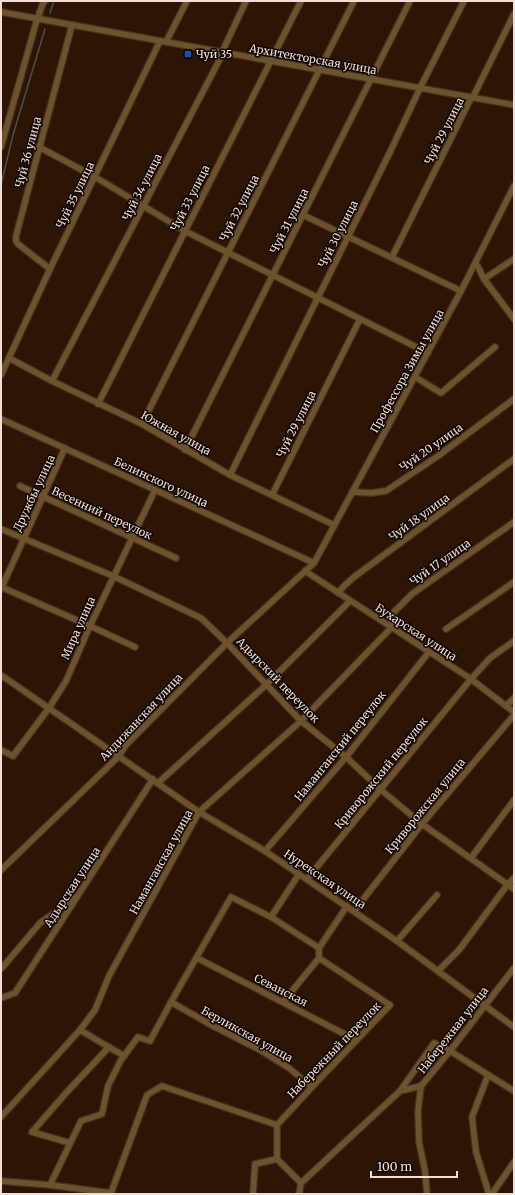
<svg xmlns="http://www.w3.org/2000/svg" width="515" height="1195" viewBox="0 0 515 1195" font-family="Merriweather,serif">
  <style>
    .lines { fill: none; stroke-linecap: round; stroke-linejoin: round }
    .stream { stroke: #48504c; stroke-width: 1.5 }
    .minor-casing { stroke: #483022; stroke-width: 8 }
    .minor { stroke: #6d532c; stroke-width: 5.5 }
    .transit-dot { fill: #1a4fb4; stroke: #0d0401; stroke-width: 1.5 }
    .labels { text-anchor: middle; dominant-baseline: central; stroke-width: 3; stroke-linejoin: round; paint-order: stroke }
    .poi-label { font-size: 11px; fill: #f1dfd5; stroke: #0d0401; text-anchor: start }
    .street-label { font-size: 11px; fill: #f1dfd5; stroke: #0d0401 }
  </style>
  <rect width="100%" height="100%" fill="#2d1405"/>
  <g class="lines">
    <g class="stream">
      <path d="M50 13 54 1"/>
      <path d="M1 185 13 135 45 29"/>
    </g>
    <g class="minor-casing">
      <g id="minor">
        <path d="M1 12 514 105"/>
        <path d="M166 42 187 1"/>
        <path d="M1 147 36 23 43 3 45 1"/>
        <path d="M39 147 95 177 185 231 428 353"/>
        <path d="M303 215 461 291"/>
        <path d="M392 257 469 102 475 93 514 14"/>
        <path d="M476 263 484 279 514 319"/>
        <path d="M50 269 18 244 16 241V236L72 25"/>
        <path d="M484 279 514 259"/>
        <path d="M9 358 52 381 142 424 230 475 334 525"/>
        <path d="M1 375 50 269 160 41"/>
        <path d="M415 377 441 393 495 347"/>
        <path d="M52 381 221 57 224 48 246 1"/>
        <path d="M98 404 301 1"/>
        <path d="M1 419 314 563"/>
        <path d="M142 424 354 1"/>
        <path d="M185 450 410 1"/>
        <path d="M230 475 390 152 422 84 464 1"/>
        <path d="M20 486 176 558"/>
        <path d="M352 492 371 493 386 491 438 456 514 399"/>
        <path d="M272 495 360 319"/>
        <path d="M1 529 113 576 201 618 227 643 301 721 346 757 380 789 422 824 514 889"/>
        <path d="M305 571 471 679 514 712"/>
        <path d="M1 587 90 626 135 647"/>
        <path d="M1 589 65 448"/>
        <path d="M338 593 344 586 354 577 514 459"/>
        <path d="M446 629 514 582"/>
        <path d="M1 675 199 812 265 851 397 941 514 1027"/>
        <path d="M506 706 514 698"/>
        <path d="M1 750 13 756 49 708 66 681 90 626 155 490"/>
        <path d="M158 783 267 684 350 601"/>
        <path d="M265 851 346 757 429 652"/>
        <path d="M471 858 514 800"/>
        <path d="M1 870 119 756 126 745 227 643 314 563 461 291 514 186"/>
        <path d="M307 879 471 679 490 658 514 641"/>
        <path d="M354 911 422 824 514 715"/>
        <path d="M271 917 299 874"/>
        <path d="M397 941 437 895"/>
        <path d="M319 948 347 906"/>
        <path d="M197 958 356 1040"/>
        <path d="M2 968 40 923 75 898"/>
        <path d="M438 971 459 950 508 884 514 878"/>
        <path d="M1 998 15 993 153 779"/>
        <path d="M171 1002 213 1026 260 1050 289 1068 312 1087"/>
        <path d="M80 1030 124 1056"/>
        <path d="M488 1075 472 1117 476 1152 489 1194"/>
        <path d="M421 1086 418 1111 419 1142 425 1171 427 1194"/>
        <path d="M400 1091 421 1086 450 1051 514 968"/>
        <path d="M1 1117 80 1030 95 1010 109 976 199 812 301 721 391 628 394 612 412 594 514 522"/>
        <path d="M277 1125 312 1087 390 1005 319 958 283 1002"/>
        <path d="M70 1143 32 1132 66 1093 109 1047"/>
        <path d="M1 1181 50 1185 111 1193 147 1095 162 1086 277 1125V1159L301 1183"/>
        <path d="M50 1185 81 1121 102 1114 108 1086 121 1060 138 1037 150 1041 171 1002 231 897 271 917 319 948V958"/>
        <path d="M253 1194 255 1164 277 1159"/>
        <path d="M299 1194 301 1183 400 1091 434 1043 450 1051 514 1091"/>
        <path d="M492 1194 514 1162"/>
      </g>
    </g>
    <use href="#minor" class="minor"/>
  </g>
  <rect class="transit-dot" x="184" y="50" width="8" height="8" rx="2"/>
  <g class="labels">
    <g class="poi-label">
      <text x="196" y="54">Чуй 35</text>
    </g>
    <g class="street-label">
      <text transform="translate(313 59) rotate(10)">Архитекторская улица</text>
      <text transform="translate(444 131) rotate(-63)">Чуй 29 улица</text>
      <text transform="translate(28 152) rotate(-75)">Чуй 36 улица</text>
      <text transform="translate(142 187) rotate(-63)">Чуй 34 улица</text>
      <text transform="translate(75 195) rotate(-64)">Чуй 35 улица</text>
      <text transform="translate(190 198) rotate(-63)">Чуй 33 улица</text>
      <text transform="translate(239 208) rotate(-63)">Чуй 32 улица</text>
      <text transform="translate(289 221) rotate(-63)">Чуй 31 улица</text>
      <text transform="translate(338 234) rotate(-63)">Чуй 30 улица</text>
      <text transform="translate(407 371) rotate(-61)">Профессора Зимы улица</text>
      <text transform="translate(296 424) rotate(-63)">Чуй 29 улица</text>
      <text transform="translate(176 433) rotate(29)">Южная улица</text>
      <text transform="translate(431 447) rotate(-35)">Чуй 20 улица</text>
      <text transform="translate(161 482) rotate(25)">Белинского улица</text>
      <text transform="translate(34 493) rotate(-65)">Дружбы улица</text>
      <text transform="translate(102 513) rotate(25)">Весенний переулок</text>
      <text transform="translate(419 517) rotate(-36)">Чуй 18 улица</text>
      <text transform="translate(440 562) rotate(-35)">Чуй 17 улица</text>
      <text transform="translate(78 628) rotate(-66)">Мира улица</text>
      <text transform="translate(416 632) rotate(33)">Бухарская улица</text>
      <text transform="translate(278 680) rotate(46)">Адырский переулок</text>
      <text transform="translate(141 717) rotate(-47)">Андижанская улица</text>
      <text transform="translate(340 746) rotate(-51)">Наманганский переулок</text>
      <text transform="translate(381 773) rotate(-51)">Криворожский переулок</text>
      <text transform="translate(425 806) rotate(-51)">Криворожская улица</text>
      <text transform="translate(161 862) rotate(-61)">Наманганская улица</text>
      <text transform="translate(325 879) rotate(34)">Нурекская улица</text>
      <text transform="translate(72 887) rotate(-57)">Адырская улица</text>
      <text transform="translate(281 990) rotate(27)">Севанская</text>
      <text transform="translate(453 1030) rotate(-52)">Набережная улица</text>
      <text transform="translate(247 1034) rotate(29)">Берликская улица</text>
      <text transform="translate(334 1050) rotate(-46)">Набережный переулок</text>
    </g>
  </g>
  <rect width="515" height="1195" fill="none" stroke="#f1dfd5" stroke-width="4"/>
  <path d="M371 1171v6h86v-6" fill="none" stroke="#f1dfd5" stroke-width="2"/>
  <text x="377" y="1171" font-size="12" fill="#f1dfd5" stroke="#0d0401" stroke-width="3" paint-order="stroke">100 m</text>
</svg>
